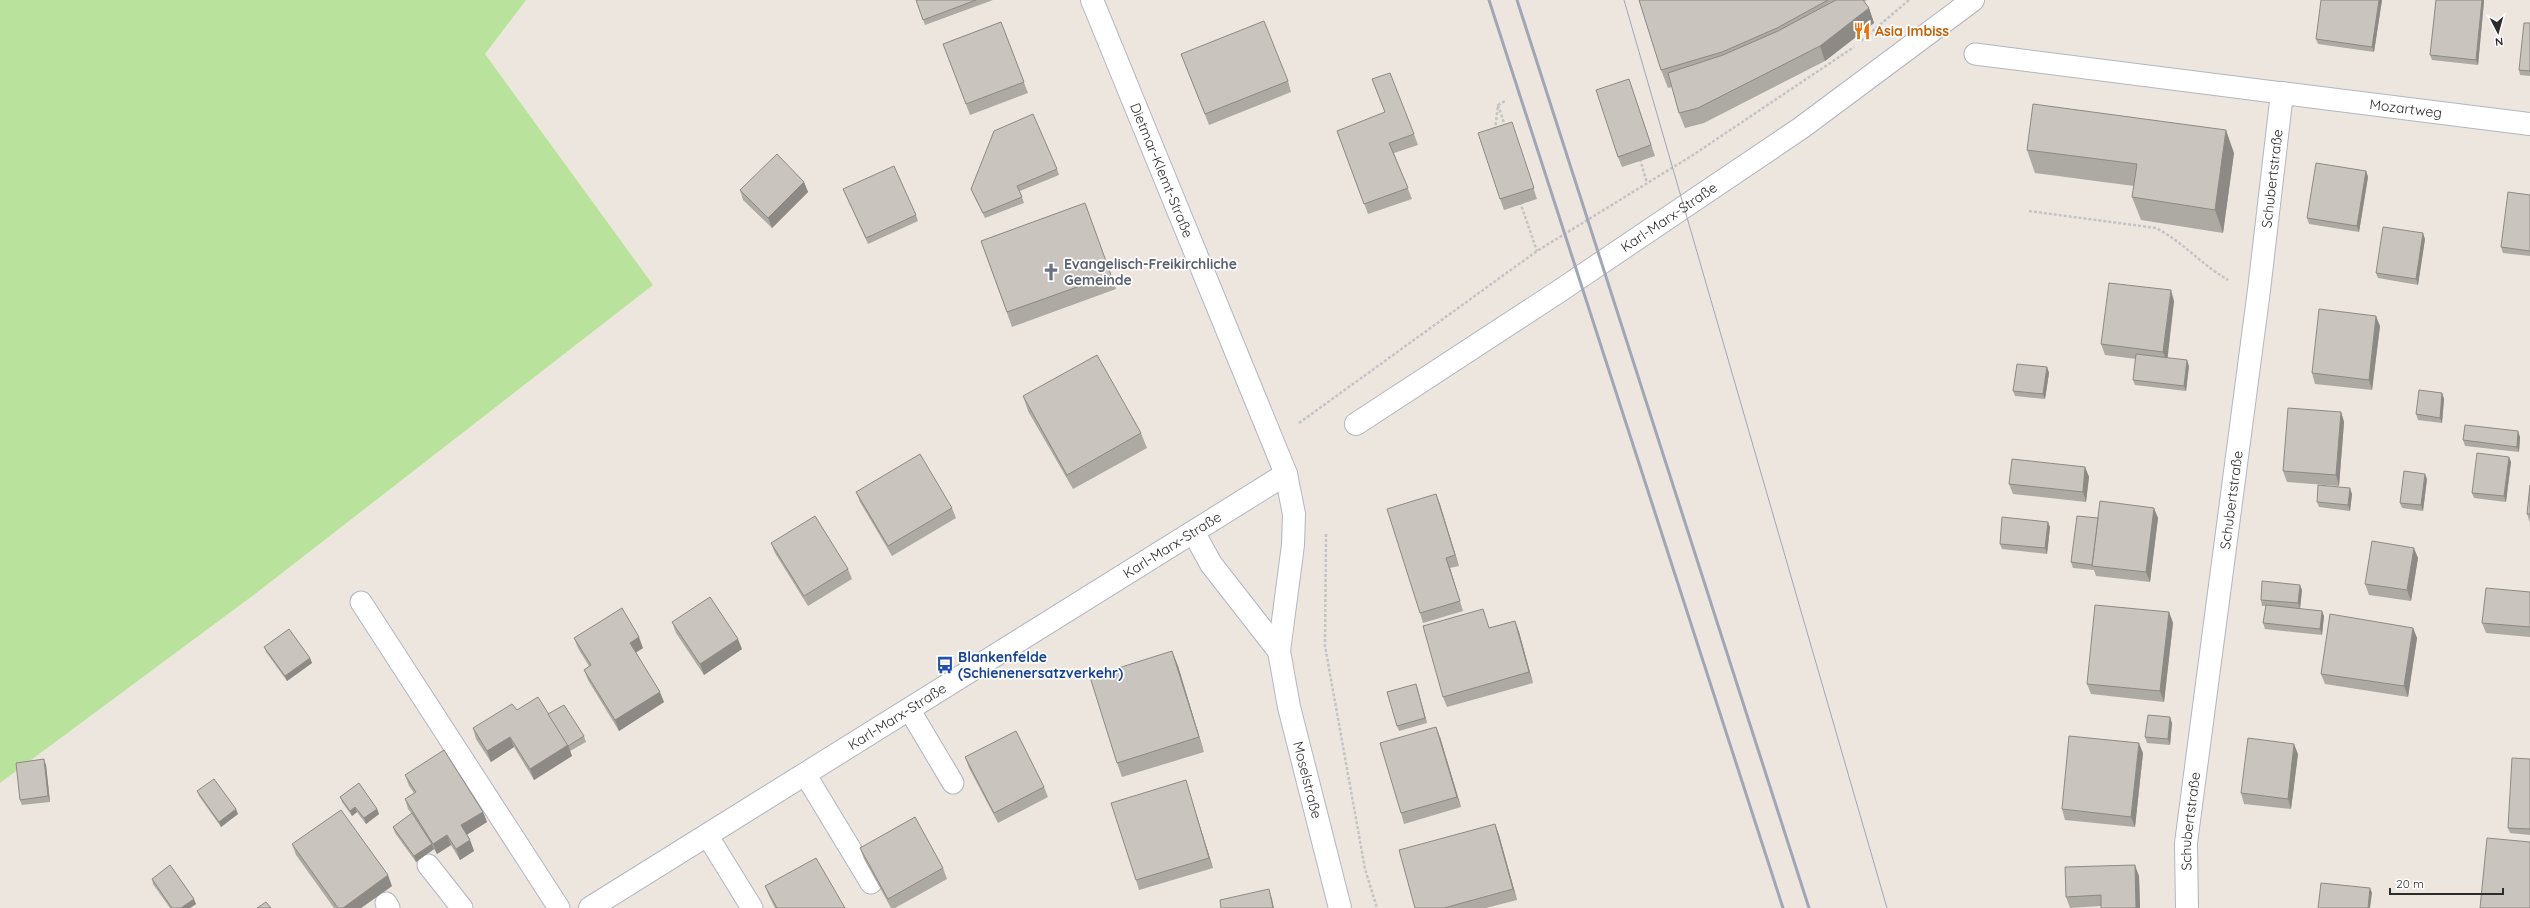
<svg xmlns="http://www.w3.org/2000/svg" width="2530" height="908" viewBox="0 0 2530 908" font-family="Quicksand,sans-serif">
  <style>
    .green { fill: #b9e39c }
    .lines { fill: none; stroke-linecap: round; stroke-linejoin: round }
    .service-casing { stroke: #b2b6bf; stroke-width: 23 }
    .minor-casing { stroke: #b2b6bf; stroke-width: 24 }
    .path { stroke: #c4c4c4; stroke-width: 2.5; stroke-dasharray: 3 2; stroke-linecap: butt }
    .service { stroke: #fff; stroke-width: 21 }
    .minor { stroke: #fff; stroke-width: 22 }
    .tram { stroke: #a1a6b6; stroke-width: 1 }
    .rail { stroke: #a1a6b6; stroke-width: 3 }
    .wall { fill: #ada9a3 }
    .shaded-wall { fill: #8d8984 }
    .building { fill: #c9c4bd; stroke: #8d8984 }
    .labels { text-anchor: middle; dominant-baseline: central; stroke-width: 3.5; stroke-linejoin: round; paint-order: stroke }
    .food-label { font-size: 14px; font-weight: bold; fill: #c56008; stroke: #fff; text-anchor: start }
    .street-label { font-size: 14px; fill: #2c2c2c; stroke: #fff }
    .worship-label { font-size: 14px; font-weight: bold; fill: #5b616d; stroke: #fff; text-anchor: start }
    .transit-label { font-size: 14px; font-weight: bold; fill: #164399; stroke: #fff; text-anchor: start }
  </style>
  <rect width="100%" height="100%" fill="#ede6df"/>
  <path class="green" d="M0 0H526L485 54 653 285 255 594 0 783Z"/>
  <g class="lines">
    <g class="service-casing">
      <g id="service">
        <path d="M1975 54 2282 93"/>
        <path d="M361 602 559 908"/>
        <path d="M909 709 953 783"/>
        <path d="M805 774 871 883"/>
        <path d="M707 835 752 908"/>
        <path d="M428 865 462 908"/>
        <path d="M386 903 389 908"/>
      </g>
    </g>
    <g class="minor-casing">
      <g id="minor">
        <path id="s1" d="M1092 0 1286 474 1294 514 1293 545 1279 651 1289 707 1340 908"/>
        <path id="s2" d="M1356 424 1558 292 1801 128 1973 0"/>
        <path d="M1194 533 1211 564 1279 651"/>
        <path id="s3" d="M590 908 1286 474"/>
        <path id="s4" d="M2187 908 2186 843 2259 290 2282 93 2530 124"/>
      </g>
    </g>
    <g class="path">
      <path d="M1861 41 1909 0"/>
      <path d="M1498 105 1505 126"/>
      <path d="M1495 130 1498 105 1505 101"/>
      <path d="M1640 159 1647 183"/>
      <path d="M1520 202 1537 251"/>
      <path d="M2029 211 2156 228C2183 242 2202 265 2228 280"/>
      <path d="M1299 423 1537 251 1693 155 1854 47"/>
      <path d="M1326 534 1325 646 1365 869 1377 908"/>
    </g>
    <use href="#service" class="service"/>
    <use href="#minor" class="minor"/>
    <path class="tram" d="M1624 0 1887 908"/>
    <g class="rail">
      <path d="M1489 0 1783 908"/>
      <path d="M1517 0 1809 908"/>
    </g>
  </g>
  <g class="wall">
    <path d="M916 0H993L925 25Z"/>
    <path d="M1639 0H1867L1864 2 1869 8 1874 23 1825 61 1704 123 1685 128 1679 113 1672 87 1668 88 1661 70Z"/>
    <path d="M2382 0 2374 52 2318 44 2316 39Z"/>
    <path d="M2436 0H2484V1L2478 65 2432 60 2430 55Z"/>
    <path d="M1001 22 1028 93 970 115 943 44Z"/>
    <path d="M2530 23V76L2520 75 2519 70Z"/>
    <path d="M1181 54 1288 81 1291 92 1209 125Z"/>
    <path d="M1372 79 1414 134 1418 145 1394 153 1412 199 1368 214 1337 131 1385 113Z"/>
    <path d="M1629 79 1655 156 1622 167 1618 157Z"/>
    <path d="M1515 132 1537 199 1504 210 1500 199Z"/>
    <path d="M2027 150 2234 153 2223 233 2141 220 2132 197 2134 186 2035 173Z"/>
    <path d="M1057 169 1059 175 1020 191 1024 203 985 218 973 194 971 189Z"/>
    <path d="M2366 171 2368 177 2359 232 2309 224 2307 218Z"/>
    <path d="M804 182 808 192 772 228 743 200 740 190Z"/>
    <path d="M843 189 916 215 918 221 868 244Z"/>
    <path d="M2530 195V256L2503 253 2501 247Z"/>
    <path d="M1085 203 1116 289 1012 327 981 241Z"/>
    <path d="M2425 239 2418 285 2378 278 2376 273Z"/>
    <path d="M2174 301 2167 358 2189 366 2186 391 2135 385 2133 380 2136 359 2105 355 2101 344Z"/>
    <path d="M2380 326 2372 390 2315 384 2312 373Z"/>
    <path d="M2047 367 2049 373 2045 399 2015 396 2013 391Z"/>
    <path d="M2442 393 2444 399 2442 423 2418 420 2416 414Z"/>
    <path d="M1023 396 1141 433 1147 448 1073 489 1028 411Z"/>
    <path d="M2341 412 2344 422 2339 486 2287 482 2283 471Z"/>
    <path d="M2520 437 2519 452 2465 446 2463 440Z"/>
    <path d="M2511 462 2506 502 2474 498 2472 493Z"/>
    <path d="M2085 467 2089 477 2086 502 2013 494 2009 484Z"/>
    <path d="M2427 479 2423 511 2402 508 2400 503Z"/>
    <path d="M2530 485V523L2527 514Z"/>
    <path d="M856 492 952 508 956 518 892 556 860 502Z"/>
    <path d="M1436 494 1459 566 1450 568 1463 611 1423 623 1420 613Z"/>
    <path d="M2352 494 2350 511 2319 507 2317 502Z"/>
    <path d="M2098 518H2158L2150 582 2096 576 2094 570 2073 568 2071 562Z"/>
    <path d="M2050 527 2047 554 2002 549 2000 544Z"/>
    <path d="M771 543 848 569 852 579 808 606 775 553Z"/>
    <path d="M2418 558 2411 601 2369 595 2365 584Z"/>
    <path d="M2302 590 2300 608 2324 616 2322 635 2265 629 2263 623 2266 606H2262L2261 600Z"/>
    <path d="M2530 592V637L2486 633 2482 623Z"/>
    <path d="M1483 609 1489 628 1515 621 1519 632 1533 683 1447 707 1443 697Z"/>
    <path d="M2169 612 2173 623 2164 702 2091 694 2087 684Z"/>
    <path d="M672 622 742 649 704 675 676 633Z"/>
    <path d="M2413 628 2417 638 2408 697 2325 684 2321 674Z"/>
    <path d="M574 638 643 648 636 652 664 702 619 731 588 680 584 670 589 666 578 648Z"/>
    <path d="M264 647 310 658 312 663 287 681 266 652Z"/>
    <path d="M1172 651 1178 666 1204 752 1122 777 1117 763Z"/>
    <path d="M1416 684 1427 723 1399 731 1397 726Z"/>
    <path d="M517 710 548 714 584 736 586 742 570 751 572 756 534 780 514 747 491 762 476 739 473 728Z"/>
    <path d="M2172 723 2170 745 2147 743 2145 737Z"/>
    <path d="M1440 737 1461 807 1404 824 1401 813Z"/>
    <path d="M2143 753 2135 827 2065 820 2062 809Z"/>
    <path d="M2298 754 2291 809 2244 804 2241 793Z"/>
    <path d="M965 757 1044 787 1048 797 998 823 969 768Z"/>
    <path d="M2530 759V835L2510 833 2508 828Z"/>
    <path d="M46 765 50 802 22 805 20 800Z"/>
    <path d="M405 775 483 812 487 822 467 834 470 840 474 851 460 860 451 845 437 854 434 849 416 862 395 833 393 827 412 814 408 809 405 799 414 793 409 786Z"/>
    <path d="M197 791 238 814 221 827 199 796Z"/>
    <path d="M1189 791 1213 868 1139 890 1136 880Z"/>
    <path d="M340 797 377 809 379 814 366 824 357 812 352 816 342 802Z"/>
    <path d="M1495 824 1499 835 1517 900 1486 908H1415Z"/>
    <path d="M292 844 392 886 361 908H334L296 855Z"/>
    <path d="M860 848 943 868 947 879 895 908H891L864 859Z"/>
    <path d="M2139 876 2140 908H2101V906L2070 908 2066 897Z"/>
    <path d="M152 879 196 904 190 908H170L153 884Z"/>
    <path d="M765 886 845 908H775L769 896Z"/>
  </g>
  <g class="shaded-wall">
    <path d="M2379 0H2382L2374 52 2372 47Z"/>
    <path d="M2482 0H2484V1L2478 65 2476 60Z"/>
    <path d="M1869 8 1874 23 1825 61 1820 46Z"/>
    <path d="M2226 130 2234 153 2223 233 2215 210Z"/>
    <path d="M2366 171 2368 177 2359 232 2357 226Z"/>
    <path d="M804 182 808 192 772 228 768 218Z"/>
    <path d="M2423 233 2425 239 2418 285 2416 279Z"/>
    <path d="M2171 290 2174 301 2167 363 2163 352Z"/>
    <path d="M2376 316 2380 326 2372 390 2369 380Z"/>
    <path d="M2187 360 2189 366 2186 391 2184 386Z"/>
    <path d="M2047 367 2049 373 2045 399 2043 394Z"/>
    <path d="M2442 393 2444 399 2442 423 2440 418Z"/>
    <path d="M2341 412 2344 422 2339 486 2336 475Z"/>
    <path d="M2518 431 2520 437 2519 452 2517 447Z"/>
    <path d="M2509 457 2511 462 2506 502 2504 496Z"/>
    <path d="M2085 467 2089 477 2086 502 2083 492Z"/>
    <path d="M2425 474 2427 479 2423 511 2421 505Z"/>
    <path d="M2350 488 2352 494 2350 511 2348 505Z"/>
    <path d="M1436 494 1440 504 1459 566 1455 555Z"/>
    <path d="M2154 508 2158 518 2150 582 2146 572Z"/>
    <path d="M2048 522 2050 527 2047 554 2045 548Z"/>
    <path d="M2414 548 2418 558 2411 601 2407 590Z"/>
    <path d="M1446 558 1450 568 1463 611 1460 601Z"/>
    <path d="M2300 585 2302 590 2300 609 2298 603Z"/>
    <path d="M2322 611 2324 616 2322 635 2320 629Z"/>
    <path d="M2169 612 2173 623 2164 702 2160 691Z"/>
    <path d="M1515 621 1519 632 1533 683 1529 672Z"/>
    <path d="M2413 628 2417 638 2408 697 2404 686Z"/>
    <path d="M639 637 643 648 634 654 630 643Z"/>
    <path d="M738 639 742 649 704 675 700 664Z"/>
    <path d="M1172 651 1178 666 1204 752 1199 737Z"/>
    <path d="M310 658 312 663 287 681 285 676Z"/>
    <path d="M1416 684 1418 690 1427 723 1425 718Z"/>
    <path d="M660 692 664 702 619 731 615 720Z"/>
    <path d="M2170 717 2172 723 2170 745 2168 739Z"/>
    <path d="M1436 727 1440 737 1461 807 1457 797Z"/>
    <path d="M510 737 514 747 491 762 487 751Z"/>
    <path d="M2139 743 2143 753 2135 827 2131 817Z"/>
    <path d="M2294 744 2298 754 2291 809 2288 799Z"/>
    <path d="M568 745 572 756 534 780 530 769Z"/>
    <path d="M44 759 46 765 50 802 48 796Z"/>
    <path d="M1186 780 1189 791 1213 868 1209 858Z"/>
    <path d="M355 807 357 812 352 816 350 811Z"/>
    <path d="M236 809 238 814 221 827 219 822Z"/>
    <path d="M377 809 379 814 366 824 364 818Z"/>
    <path d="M483 812 487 822 465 836 461 825Z"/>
    <path d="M1495 824 1499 835 1517 900 1513 889Z"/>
    <path d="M447 835 451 845 437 854 433 844Z"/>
    <path d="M470 840 474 851 460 860 456 849Z"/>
    <path d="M432 844 434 849 416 862 414 856Z"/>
    <path d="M2135 865 2139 876 2140 908H2136Z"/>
    <path d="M388 875 392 886 361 908H343Z"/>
    <path d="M2370 888 2372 893 2370 908H2368Z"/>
    <path d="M1269 889 1272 899 1274 908H1273Z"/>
    <path d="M194 899 196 904 190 908H181Z"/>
  </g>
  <g class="building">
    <path d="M916 0H976L923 20Z"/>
    <path d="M1639 0H1828L1777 28 1722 52 1661 70Z"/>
    <path d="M1836 0H1863L1869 8 1820 46 1698 108 1679 113 1668 73 1723 55 1778 31Z"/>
    <path d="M2321 0H2379L2372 47 2316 39Z"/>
    <path d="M2436 0H2482L2476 60 2430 55Z"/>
    <path d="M1264 21 1288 81 1205 114 1181 54Z"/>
    <path d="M1001 22 1024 82 966 104 943 44Z"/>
    <path d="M2524 23H2530V71L2519 70Z"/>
    <path d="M1390 73 1414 134 1389 143 1408 188 1364 204 1337 131 1385 112 1372 79Z"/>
    <path d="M1629 79 1651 145 1618 157 1596 90Z"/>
    <path d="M2033 104 2226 130 2215 210 2132 197 2137 164 2027 150Z"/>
    <path d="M1033 114 1057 169 1017 186 1022 197 983 213 971 189 994 131Z"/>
    <path d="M1512 122 1534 188 1500 199 1478 133Z"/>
    <path d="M777 154 804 182 768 218 740 190Z"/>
    <path d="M2316 163 2366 171 2357 226 2307 218Z"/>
    <path d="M894 166 916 215 866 238 843 189Z"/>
    <path d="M2508 192 2530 195V251L2501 247Z"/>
    <path d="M1085 203 1111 275 1007 312 981 241Z"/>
    <path d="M2383 227 2423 233 2416 279 2376 273Z"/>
    <path d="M2109 283 2171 290 2163 352 2101 344Z"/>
    <path d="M2319 309 2376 316 2369 380 2312 373Z"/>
    <path d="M2136 354 2187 360 2184 386 2133 380Z"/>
    <path d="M1097 355 1141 433 1067 475 1023 396Z"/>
    <path d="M2017 364 2047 367 2043 394 2013 391Z"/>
    <path d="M2419 390 2442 393 2440 418 2416 414Z"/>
    <path d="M2288 408 2341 412 2336 475 2283 471Z"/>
    <path d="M2465 425 2518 431 2517 447 2463 440Z"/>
    <path d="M2477 453 2509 457 2504 496 2472 493Z"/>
    <path d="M920 454 952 508 888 546 856 492Z"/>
    <path d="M2012 459 2085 467 2083 492 2009 484Z"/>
    <path d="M2404 471 2425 474 2421 505 2400 503Z"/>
    <path d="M2318 485 2350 488 2348 505 2317 502Z"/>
    <path d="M2530 485V514H2527Z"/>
    <path d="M1436 494 1455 555 1446 558 1460 601 1420 613 1387 509Z"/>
    <path d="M2100 501 2154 508 2146 572 2092 566Z"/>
    <path d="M815 516 848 569 804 596 771 543Z"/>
    <path d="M2077 516 2098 518 2092 565 2071 562Z"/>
    <path d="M2002 517 2048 522 2045 548 2000 544Z"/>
    <path d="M2372 541 2414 548 2407 590 2365 584Z"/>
    <path d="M2262 581 2300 585 2298 603 2261 600Z"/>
    <path d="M2486 588 2530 592V627L2482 623Z"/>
    <path d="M710 597 738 639 700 664 672 622Z"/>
    <path d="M2095 605 2169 612 2160 691 2087 684Z"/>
    <path d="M2266 605 2322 611 2320 629 2263 623Z"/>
    <path d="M622 608 639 637 630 643 660 692 615 720 584 670 591 665 574 638Z"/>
    <path d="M1483 609 1489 628 1515 621 1529 672 1443 697 1423 626Z"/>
    <path d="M2330 614 2413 628 2404 686 2321 674Z"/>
    <path d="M289 629 310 658 285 676 264 647Z"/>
    <path d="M1172 651 1199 737 1117 763 1090 677Z"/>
    <path d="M1416 684 1425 718 1397 726 1387 692Z"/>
    <path d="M538 697 568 745 530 769 510 737 487 751 473 728 512 704 517 710Z"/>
    <path d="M564 705 584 736 568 746 548 714Z"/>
    <path d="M2148 715 2170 717 2168 739 2145 737Z"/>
    <path d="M1436 727 1457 797 1401 813 1380 743Z"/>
    <path d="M1016 731 1044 787 994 813 965 757Z"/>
    <path d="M2069 736 2139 743 2131 817 2062 809Z"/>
    <path d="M2248 738 2294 744 2288 799 2241 793Z"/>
    <path d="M444 750 483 812 461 825 470 840 456 849 447 835 433 844 405 799 416 792 405 775Z"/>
    <path d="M2512 758 2530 759V829L2508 828Z"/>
    <path d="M44 759 48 796 20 800 16 763Z"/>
    <path d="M214 779 236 809 219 822 197 791Z"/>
    <path d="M1186 780 1209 858 1136 880 1111 803Z"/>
    <path d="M359 783 377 809 364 818 355 807 350 811 340 797Z"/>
    <path d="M341 810 388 875 343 908H338L292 844Z"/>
    <path d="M412 813 432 844 414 856 393 827Z"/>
    <path d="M915 817 943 868 888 899 860 848Z"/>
    <path d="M1495 824 1513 889 1444 908H1415L1399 850Z"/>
    <path d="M2487 838 2530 842V908H2480Z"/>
    <path d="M816 858 845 908H777L765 886Z"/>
    <path d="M170 865 194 899 181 908H172L152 879Z"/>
    <path d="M2135 865 2136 908H2101V895L2066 897 2065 867Z"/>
    <path d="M2321 883 2370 888 2368 908H2318Z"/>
    <path d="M1269 889 1273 908H1221L1220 900Z"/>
    <path d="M266 902 271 908H257Z"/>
  </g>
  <defs>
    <g id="restaurant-bare" transform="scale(1.38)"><path d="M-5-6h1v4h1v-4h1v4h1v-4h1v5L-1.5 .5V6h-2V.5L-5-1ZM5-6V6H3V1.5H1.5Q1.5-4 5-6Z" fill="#e8710a" stroke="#fff" stroke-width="2.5" paint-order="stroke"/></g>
    <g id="church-bare" transform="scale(1.38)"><path d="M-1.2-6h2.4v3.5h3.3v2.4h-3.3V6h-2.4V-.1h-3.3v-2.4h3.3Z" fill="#6b7280" stroke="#fff" stroke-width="2.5" paint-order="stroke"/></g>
    <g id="bus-bare" transform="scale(1.38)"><path d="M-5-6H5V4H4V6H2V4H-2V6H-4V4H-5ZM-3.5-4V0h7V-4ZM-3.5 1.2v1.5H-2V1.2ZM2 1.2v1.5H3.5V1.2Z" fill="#1a4fb4" stroke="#fff" stroke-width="2.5" paint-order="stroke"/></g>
  </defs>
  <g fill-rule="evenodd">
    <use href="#restaurant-bare" x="1862" y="31"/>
    <use href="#church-bare" x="1051" y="272"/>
    <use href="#bus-bare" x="945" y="665"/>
  </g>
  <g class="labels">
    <g class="food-label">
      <text x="1875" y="31">Asia Imbiss</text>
    </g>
    <g class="street-label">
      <text stroke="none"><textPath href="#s4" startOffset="946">Mozartweg</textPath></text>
      <text stroke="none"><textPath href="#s1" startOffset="184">Dietmar-Klemt-Straße</textPath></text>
      <text stroke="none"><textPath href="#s4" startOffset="735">Schubertstraße</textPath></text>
      <text stroke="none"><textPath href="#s2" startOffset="375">Karl-Marx-Straße</textPath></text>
      <text stroke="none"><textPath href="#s4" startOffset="411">Schubertstraße</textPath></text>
      <text stroke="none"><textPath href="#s3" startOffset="686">Karl-Marx-Straße</textPath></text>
      <text stroke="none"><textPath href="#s3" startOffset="362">Karl-Marx-Straße</textPath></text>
      <text stroke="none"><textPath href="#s1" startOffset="823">Moselstraße</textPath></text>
      <text stroke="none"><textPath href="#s4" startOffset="87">Schubertstraße</textPath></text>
    </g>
    <g class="worship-label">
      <text x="1064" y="264">Evangelisch-Freikirchliche<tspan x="1064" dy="16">Gemeinde</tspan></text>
    </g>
    <g class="transit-label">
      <text x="958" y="657">Blankenfelde<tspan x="958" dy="16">(Schienenersatzverkehr)</tspan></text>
    </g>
  </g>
  <g transform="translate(2498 32) rotate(174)" stroke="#ffffff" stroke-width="3" paint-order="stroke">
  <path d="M0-3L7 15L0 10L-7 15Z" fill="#2c2c2c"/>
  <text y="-6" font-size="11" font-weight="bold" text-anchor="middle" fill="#2c2c2c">N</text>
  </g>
  <path d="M2390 888v6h113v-6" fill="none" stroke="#2c2c2c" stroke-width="2"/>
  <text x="2396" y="888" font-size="12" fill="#2c2c2c" stroke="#ffffff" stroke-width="3" paint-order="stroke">20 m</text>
</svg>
